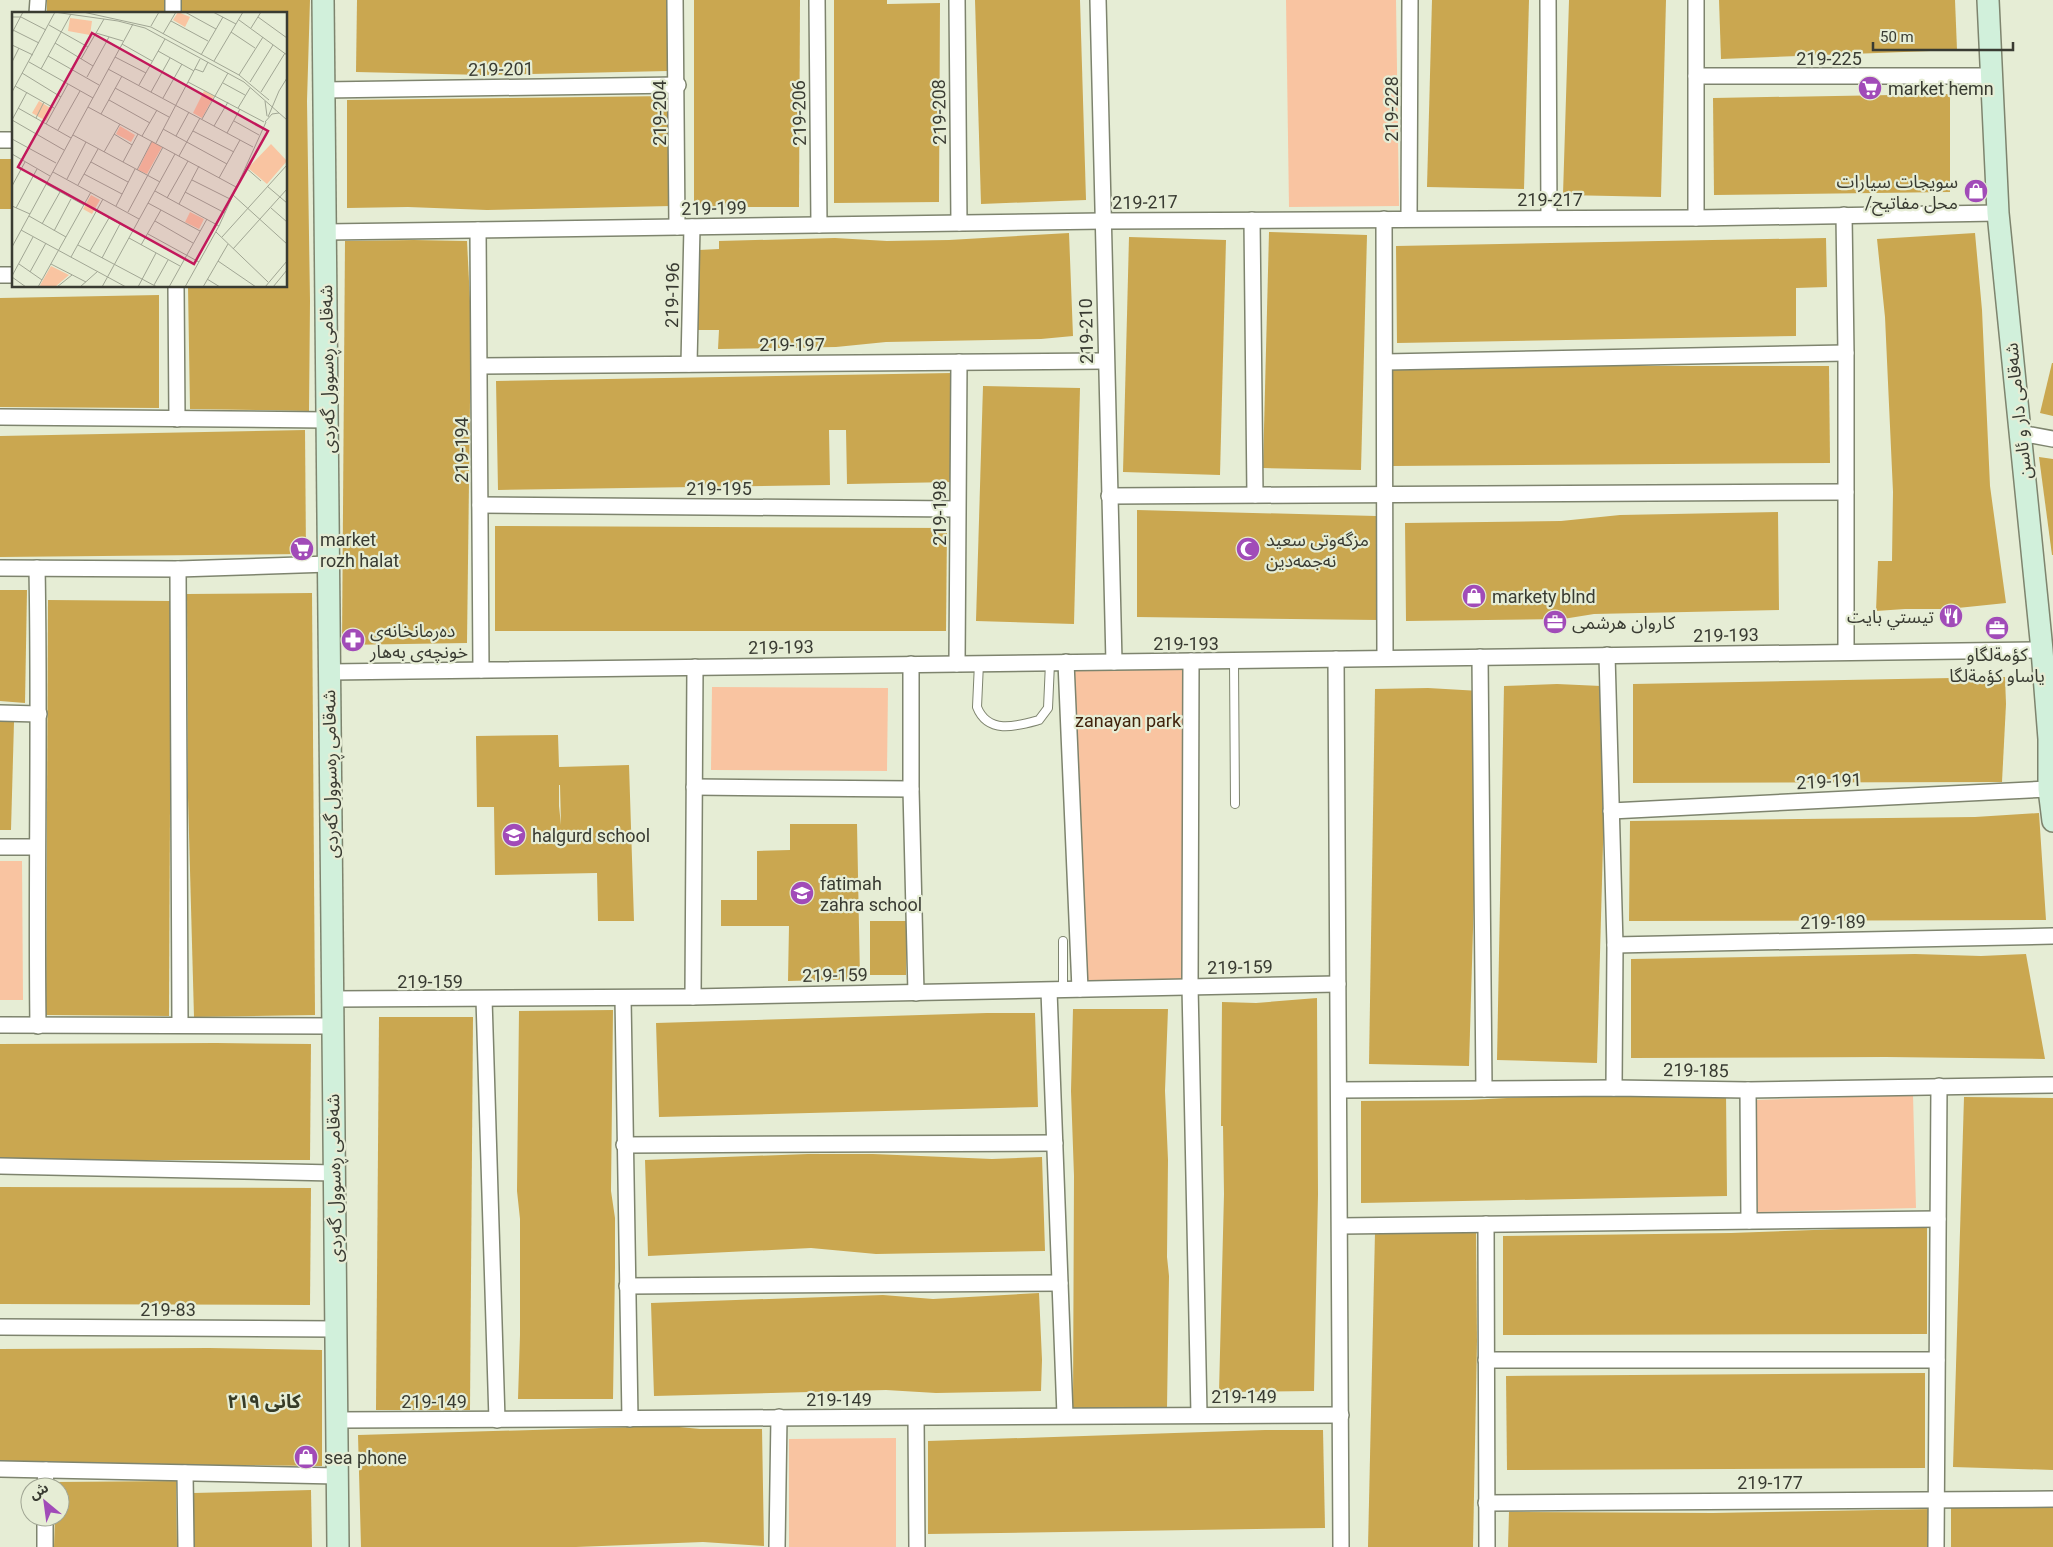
<svg xmlns="http://www.w3.org/2000/svg" width="2053" height="1547" viewBox="0 0 2053 1547" font-family="Roboto,'Noto Sans Arabic',sans-serif">
  <style>
    .green { fill: #f9c4a1 }
    .building { fill: #caa750; fill-rule: evenodd }
    .lines { fill: none; stroke-linecap: round; stroke-linejoin: round }
    .lane-casing { stroke: #7e846e; stroke-width: 10 }
    .street-casing { stroke: #7e846e; stroke-width: 18 }
    .secondary-casing { stroke: #7e846e; stroke-width: 24 }
    .lane { stroke: #fff; stroke-width: 8 }
    .street { stroke: #fff; stroke-width: 15 }
    .secondary { stroke: #d1f0db; stroke-width: 21 }
    .labels { text-anchor: middle; dominant-baseline: central; stroke-width: 4.5; stroke-linejoin: round; paint-order: stroke }
    .street-label { font-size: 18px; fill: #393b32; stroke: #e6edd5 }
    .poi-label { font-size: 18px; fill: #393b32; stroke: #e6edd5; text-anchor: start }
    .park-label { font-size: 18px; fill: #41230d; stroke: #e6edd5 }
    .neighbourhood-label { font-size: 19px; font-weight: bold; fill: #363b27; stroke: #e6edd5 }
    .inset-road { fill: none; stroke: #a1a694; stroke-width: 1 }
    .view { fill: #c2185b; fill-opacity: 0.15; stroke: #c2185b; stroke-width: 2.5 }
    .inset-edge { fill: none; stroke: #393b32; stroke-width: 2.5 }
  </style>
  <rect width="100%" height="100%" fill="#e6edd5"/>
  <g class="green">
    <path d="M1286 0H1396L1399 206 1289 207Z"/>
    <path d="M1186 661 1184 977 1182 981 1087 983 1066 662Z"/>
    <path d="M712 687 888 688 887 771 711 770Z"/>
    <path d="M0 861H22L23 1000H0Z"/>
    <path d="M1913 1095 1916 1208 1758 1212 1755 1100Z"/>
    <path d="M896 1438V1547H789V1439Z"/>
  </g>
  <g class="building">
    <rect x="47" y="0" width="121" height="14"/>
    <path d="M179 0H310L307 101 310 301 309 411 190 409 188 286H286V14H179Z"/>
    <path d="M357 0H668V71L485 75 356 72Z"/>
    <path d="M694 0H800L799 207H694Z"/>
    <path d="M834 0H887V4L940 3 939 202 834 203Z"/>
    <path d="M975 0H1080L1086 200 981 204Z"/>
    <path d="M1432 0H1529L1524 189 1427 187Z"/>
    <path d="M1569 0H1666L1661 197 1563 195Z"/>
    <path d="M1719 0H1955L1957 50 1721 59Z"/>
    <path d="M1950 94V192L1714 195 1713 98Z"/>
    <path d="M670 96 671 206 487 210 408 207 347 208V100Z"/>
    <rect x="0" y="159" width="14" height="50"/>
    <path d="M1269 232 1367 235 1361 470 1263 468Z"/>
    <path d="M1069 233 1073 336 1041 339 886 342 836 347 718 349 719 330H698L699 250 719 249V241L835 238 887 241 949 240Z"/>
    <path d="M1975 233 1982 310 1990 486 2006 603 1948 609H1905L1876 611 1878 561H1892L1893 492 1885 317 1877 239Z"/>
    <path d="M1129 237 1226 240 1220 475 1123 472Z"/>
    <path d="M1826 238 1827 287 1796 288V336L1397 343 1396 246Z"/>
    <path d="M414 240 467 241 471 321 467 643 342 645 345 241Z"/>
    <path d="M159 295V408L0 407V298Z"/>
    <path d="M2052 363H2053V416L2040 413Z"/>
    <path d="M1594 366H1829L1830 463 1393 466 1392 368Z"/>
    <path d="M952 373 953 482 847 484 846 430H829L830 485 498 490 496 381Z"/>
    <path d="M983 386 1080 388 1074 624 976 621Z"/>
    <path d="M305 430 306 554 0 557V436Z"/>
    <path d="M2039 457 2053 459V555H2052Z"/>
    <path d="M1137 510 1376 516 1378 620 1137 617Z"/>
    <path d="M1778 512 1779 610 1594 614 1563 619 1406 621 1405 523 1561 521 1620 515Z"/>
    <path d="M495 526 947 528 946 631H495Z"/>
    <path d="M0 590H27L25 703 0 701Z"/>
    <path d="M312 593 315 1015 194 1017 188 797 187 594Z"/>
    <path d="M48 600 171 601 169 1016 46 1015Z"/>
    <path d="M2005 677 2006 704 2002 782 1633 783V684Z"/>
    <path d="M1557 684 1601 686 1604 808 1597 1063 1497 1060 1504 686Z"/>
    <path d="M1428 688 1480 691 1469 1066 1369 1064 1375 689Z"/>
    <path d="M0 722H14L11 830H0Z"/>
    <path d="M558 735 559 767 629 765 634 921H598L597 873 495 875 494 807H477L476 736ZM559 785H560L561 825 559 806Z"/>
    <path d="M2039 813 2046 920 1629 921 1630 821 1975 817Z"/>
    <path d="M790 824H857L860 979 788 981 789 926H721V900H757V851L790 850Z"/>
    <path d="M870 921H907L906 975H870Z"/>
    <path d="M1915 954 1981 956 2026 954 2045 1059 1886 1057 1631 1058V959Z"/>
    <path d="M1317 998 1318 1194 1314 1391 1219 1392 1224 1194 1223 1126H1221L1222 1002 1256 1003Z"/>
    <path d="M1073 1009H1168L1165 1091 1168 1160 1167 1257 1169 1276 1167 1408H1073L1074 1176 1071 1091Z"/>
    <path d="M613 1010 611 1191 615 1218V1267L613 1399H518L520 1335V1219L517 1191 519 1011Z"/>
    <path d="M987 1013H1035L1038 1107 659 1117 656 1023Z"/>
    <path d="M379 1017H473L470 1410H376Z"/>
    <path d="M216 1043 311 1044 310 1160H0V1044Z"/>
    <path d="M1726 1092 1727 1196 1361 1203V1101L1469 1100 1604 1093Z"/>
    <path d="M1964 1097 2053 1098V1470L1953 1467Z"/>
    <path d="M808 1154H873L992 1159 1042 1157 1045 1251 876 1254 811 1248 648 1256 645 1160Z"/>
    <path d="M0 1187 311 1188 310 1305 0 1304Z"/>
    <path d="M1927 1226V1334L1503 1335V1236L1731 1233Z"/>
    <path d="M1476 1229 1477 1341 1473 1547H1368L1375 1232Z"/>
    <path d="M1039 1293 1042 1360 1041 1391 936 1393 886 1390 654 1396 651 1303 883 1295 933 1299Z"/>
    <path d="M209 1348 322 1350V1466L0 1463V1349Z"/>
    <path d="M1925 1373V1468L1507 1470 1506 1376Z"/>
    <path d="M669 1426 700 1429H762L764 1546 703 1542 576 1547H361L358 1435Z"/>
    <path d="M1265 1430H1323L1325 1528 928 1534V1441Z"/>
    <path d="M176 1481 177 1547H54L55 1517H60V1487H55V1482Z"/>
    <path d="M311 1490 312 1547H194L193 1493Z"/>
    <path d="M2053 1505V1547H1951V1506Z"/>
    <path d="M1933 1509 1932 1547H1508L1509 1512 1713 1513Z"/>
  </g>
  <g class="lines">
    <g class="lane-casing">
      <g id="lane">
        <path d="M1234 661 1235 804"/>
        <path d="M979 663 977 707C988 735 1017 726 1039 720L1048 708 1050 663"/>
        <path d="M1063 990V941"/>
      </g>
    </g>
    <g class="street-casing">
      <g id="street">
        <path d="M173 0V14"/>
        <path d="M675 0 677 227"/>
        <path d="M817 0 819 225"/>
        <path d="M957 0 959 223"/>
        <path d="M1098 0 1114 662"/>
        <path d="M1548 0 1549 217"/>
        <path d="M37 14 38 0"/>
        <path d="M1696 76H1991"/>
        <path d="M324 90 678 85"/>
        <path d="M0 140H14"/>
        <path d="M1844 215 1846 353V652"/>
        <path d="M1409 218 1410 0"/>
        <path d="M1696 218V0"/>
        <path d="M1384 219 1385 658"/>
        <path d="M1252 220 1255 495"/>
        <path d="M478 230 481 670"/>
        <path d="M326 232 1103 221 1696 218 1998 213"/>
        <path d="M0 275H14"/>
        <path d="M176 286 177 419"/>
        <path d="M1385 362 1846 353"/>
        <path d="M689 364 692 227"/>
        <path d="M480 366 1105 361"/>
        <path d="M0 417 327 420"/>
        <path d="M2020 433 2053 439"/>
        <path d="M1109 496 1846 492"/>
        <path d="M480 505 957 509"/>
        <path d="M0 568 178 569 329 564"/>
        <path d="M37 568C40 721 36 874 38 1026"/>
        <path d="M178 569 180 1025"/>
        <path d="M1607 655 1615 945 1614 1088"/>
        <path d="M1480 657 1484 1089"/>
        <path d="M1336 659 1341 1547"/>
        <path d="M1191 661 1190 986 1199 1414"/>
        <path d="M1066 662 1080 989"/>
        <path d="M911 664V789L916 993"/>
        <path d="M957 664 959 362"/>
        <path d="M330 672 2042 650"/>
        <path d="M0 713 39 714"/>
        <path d="M694 787 911 789"/>
        <path d="M1611 811 2049 789"/>
        <path d="M0 847H36"/>
        <path d="M1615 945 2053 936"/>
        <path d="M1049 991 1065 1415"/>
        <path d="M693 997 695 667"/>
        <path d="M623 998 630 1419"/>
        <path d="M333 999 693 997 1338 984"/>
        <path d="M484 999 497 1420"/>
        <path d="M0 1025 333 1026"/>
        <path d="M1339 1090 1614 1088 1748 1090 2053 1085"/>
        <path d="M1748 1090 1749 1221"/>
        <path d="M624 1145 1055 1143"/>
        <path d="M0 1166 334 1173"/>
        <path d="M1486 1224 1487 1547"/>
        <path d="M1340 1226 1938 1219"/>
        <path d="M627 1286 1060 1283"/>
        <path d="M0 1327 336 1329"/>
        <path d="M1486 1360H1937"/>
        <path d="M916 1418 917 1547"/>
        <path d="M337 1420 1341 1415"/>
        <path d="M0 1469 337 1476"/>
        <path d="M185 1473 186 1547"/>
        <path d="M45 1487 46 1470"/>
        <path d="M1486 1503 2053 1499"/>
        <path d="M45 1547V1517"/>
        <path d="M777 1547 779 1417"/>
        <path d="M1936 1547 1939 1086"/>
      </g>
    </g>
    <g class="secondary-casing">
      <g id="secondary">
        <path d="M323 0 338 1547"/>
        <path d="M1988 0 1998 213 2042 650 2049 739V789L2053 821"/>
      </g>
    </g>
    <use href="#lane" class="lane"/>
    <use href="#street" class="street"/>
    <use href="#secondary" class="secondary"/>
  </g>
  <defs>
    <g id="supermarket-disc" transform="scale(1.25)"><circle r="9.5" fill="#a14bb8" stroke="#e6edd5"/><path d="M-6-5.5h2.5l.6 2H6L4.5 2H-2.5L-4.4-4H-6ZM-1.5 3.2a1.3 1.3 0 1 0 .1 0ZM3 3.2a1.3 1.3 0 1 0 .1 0Z" fill="#fff"/></g>
    <g id="shop-disc" transform="scale(1.25)"><circle r="9.5" fill="#a14bb8" stroke="#e6edd5"/><path d="M-5-2.5h2.3a2.7 3.5 0 0 1 5.4 0H5L5.5 6h-11ZM-1.5-2.5h3a1.5 2.3 0 0 0-3 0Z" fill="#fff"/></g>
    <g id="mosque-disc" transform="scale(1.25)"><circle r="9.5" fill="#a14bb8" stroke="#e6edd5"/><path d="M3.5-4.9A6 6 0 1 0 3.5 4.9A5 5 0 1 1 3.5-4.9Z" fill="#fff"/></g>
    <g id="restaurant-disc" transform="scale(1.25)"><circle r="9.5" fill="#a14bb8" stroke="#e6edd5"/><path d="M-5-6h1v4h1v-4h1v4h1v-4h1v5L-1.5 .5V6h-2V.5L-5-1ZM5-6V6H3V1.5H1.5Q1.5-4 5-6Z" fill="#fff"/></g>
    <g id="office-disc" transform="scale(1.25)"><circle r="9.5" fill="#a14bb8" stroke="#e6edd5"/><path d="M-6-3h4V-5.5h4V-3h4V5H-6ZM-1-4.5V-3h2v-1.5ZM-6 0V1H6V0Z" fill="#fff"/></g>
    <g id="pharmacy-disc" transform="scale(1.25)"><circle r="9.5" fill="#a14bb8" stroke="#e6edd5"/><path d="M-2-6h4v4h4v4h-4v4h-4v-4h-4v-4h4Z" fill="#fff"/></g>
    <g id="school-disc" transform="scale(1.25)"><circle r="9.5" fill="#a14bb8" stroke="#e6edd5"/><path d="M0-5L7-2L0 1L-7-2ZM-4 1L0 2.5L4 1V4Q0 6-4 4Z" fill="#fff"/></g>
  </defs>
  <g fill-rule="evenodd">
    <use href="#supermarket-disc" x="1870" y="88"/>
    <use href="#shop-disc" x="1976" y="191"/>
    <use href="#supermarket-disc" x="302" y="549"/>
    <use href="#mosque-disc" x="1248" y="549"/>
    <use href="#shop-disc" x="1474" y="596"/>
    <use href="#restaurant-disc" x="1951" y="616"/>
    <use href="#office-disc" x="1555" y="622"/>
    <use href="#office-disc" x="1997" y="628"/>
    <use href="#pharmacy-disc" x="353" y="640"/>
    <use href="#school-disc" x="514" y="835"/>
    <use href="#school-disc" x="802" y="893"/>
    <use href="#shop-disc" x="306" y="1457"/>
  </g>
  <g class="labels">
    <g class="street-label">
      <text x="1829" y="58">219-225</text>
      <text transform="translate(501 69) rotate(-1)">219-201</text>
      <text transform="translate(1391 109) rotate(-90)">219-228</text>
      <text transform="translate(939 112) rotate(-91)">219-208</text>
      <text transform="translate(659 113) rotate(-90)">219-204</text>
      <text transform="translate(799 113) rotate(-91)">219-206</text>
      <text x="1550" y="199">219-217</text>
      <text transform="translate(1145 202) rotate(-1)">219-217</text>
      <text transform="translate(714 208) rotate(-1)">219-199</text>
      <text transform="translate(672 295) rotate(-89)">219-196</text>
      <text transform="translate(1086 331) rotate(-91)">219-210</text>
      <text x="792" y="344">219-197</text>
      <text transform="translate(327 369) rotate(-91)">شەقامی ڕەسوول گەردی</text>
      <text transform="translate(2018 411) rotate(-96)">شەقامی دار و ئاسن</text>
      <text transform="translate(461 450) rotate(-90)">219-194</text>
      <text x="719" y="488">219-195</text>
      <text transform="translate(939 513) rotate(-90)">219-198</text>
      <text transform="translate(1726 635) rotate(-1)">219-193</text>
      <text x="1186" y="643">219-193</text>
      <text transform="translate(781 647) rotate(-1)">219-193</text>
      <text transform="translate(330 774) rotate(-91)">شەقامی ڕەسوول گەردی</text>
      <text transform="translate(1829 781) rotate(-3)">219-191</text>
      <text transform="translate(1833 922) rotate(-1)">219-189</text>
      <text transform="translate(1240 967) rotate(-1)">219-159</text>
      <text transform="translate(835 975) rotate(-1)">219-159</text>
      <text x="430" y="981">219-159</text>
      <text transform="translate(1696 1070) rotate(1)">219-185</text>
      <text transform="translate(334 1178) rotate(-91)">شەقامی ڕەسوول گەردی</text>
      <text x="168" y="1309">219-83</text>
      <text x="1244" y="1396">219-149</text>
      <text x="839" y="1399">219-149</text>
      <text x="434" y="1401">219-149</text>
      <text x="1770" y="1482">219-177</text>
    </g>
    <g class="poi-label">
      <text x="1888" y="88">market hemn</text>
      <text x="1958" y="181" text-anchor="end">سويجات سيارات<tspan x="1958" dy="21">/محل مفاتيح</tspan></text>
      <text x="320" y="539">market<tspan x="320" dy="21">rozh halat</tspan></text>
      <text x="1266" y="539">مزگەوتی سعید<tspan x="1266" dy="21">نەجمەدین</tspan></text>
      <text x="1492" y="596">markety blnd</text>
      <text x="1934" y="616" text-anchor="end">تيستي بايت</text>
      <text x="1572" y="622">كاروان هرشمی</text>
      <text x="370" y="630">دەرمانخانەی<tspan x="370" dy="21">خونچەی بەهار</tspan></text>
      <text x="1997" y="654" text-anchor="middle">كؤمةلگاو<tspan x="1997" dy="21">ياساو كؤمةلگا</tspan></text>
      <text x="532" y="835">halgurd school</text>
      <text x="820" y="883">fatimah<tspan x="820" dy="21">zahra school</tspan></text>
      <text x="324" y="1457">sea phone</text>
    </g>
    <g class="park-label">
      <text x="1128" y="720">zanayan park</text>
    </g>
    <g class="neighbourhood-label">
      <text x="264" y="1401">کانی ٢١٩</text>
    </g>
  </g>
  <g transform="translate(12 12)">
    <rect width="275" height="275" fill="#e6edd5"/>
    <path d="M166 0 178 5 173 15 161 8ZM58 6 80 9 78 23 56 19ZM192 79 202 84 190 106 181 101ZM27 89 40 97 34 109 20 101ZM108 114 123 123 119 130 104 122ZM140 129 150 135 135 162 126 158ZM259 132 275 149 255 172 236 156ZM79 183 88 188 80 202 71 197ZM178 200 192 207 187 217 173 210ZM39 254 57 263 43 275H27Z" fill="#f9c4a1"/>
    <path class="inset-road" d="M42 0 106 9 133 16 232 70 275 108M71 0 139 15 227 63 257 88M173 0 204 17M201 0 224 12M0 5H9L34 18M246 5 275 26M227 8 275 43M159 9 196 29M37 13 76 35M139 14 147 0M239 16 249 0M1 18 27 31M219 20 243 36M0 21 11 0M84 21 111 29M151 22 164 0M43 31 81 54M110 32 140 49M0 33 21 43M146 39 182 59M189 43 211 5M36 44 87 73M103 45 134 61M69 47 92 7M202 49 231 0M0 50 7 36M17 50 81 86M29 57 59 2M96 57 241 135M183 57 191 60 196 50M10 61 49 85M227 63 251 25M75 65 97 25M176 70 252 110M238 70 261 33M211 71 233 83M127 73 153 27M3 74 42 96M103 76 157 105M267 79 275 66M0 80 43 0M15 80 0 108 52 138M139 80 158 46M249 80 273 41M151 86 170 52M97 88 138 111M253 89 255 104M76 95 224 175M6 96 59 126M226 96 238 76M89 102 110 64M256 105 267 79M24 106 32 90M190 107 216 61M222 109 247 123M253 110 260 102 267 101M34 112 56 72M202 114 216 90M151 117 215 152M46 118 68 79M181 119 222 140M215 121 228 97M102 122 120 133M61 123 148 170M130 124 145 98M164 124 177 100M0 127 44 151M144 131 188 47M92 140 108 112M0 142 38 164M167 144 188 106M79 150 116 170M111 150 126 122M233 155 249 169M125 158 140 129M41 160 127 207M72 162 110 182M207 166 228 128M55 167 74 130M180 168 218 187M34 172 72 193M66 173 86 137M0 174 13 150M255 174 275 191M143 179 207 214M173 180 213 201M221 183 275 232M155 186 176 149M136 191 188 219M167 192 187 154M0 194 18 202M104 194 123 157M4 196 25 157M259 196 275 210M85 199 121 219M116 200 151 135M17 204 54 225M143 209 181 231M30 212 48 180M9 218 114 275M42 219 59 187M204 220 256 270M136 222 187 250M210 225 275 153M117 226 168 254M66 233 145 275M129 233 149 198M0 235 121 12M221 237 275 177M78 239 97 206M59 245 91 187M90 246 108 212M206 249 244 275M7 252 30 268M39 252 74 270M18 260 34 231M0 264 21 225M0 265 14 275M195 267 208 275M142 273 156 248M26 275 79 180M45 275 60 263M68 275 86 259M90 275 163 142M126 275 144 241M157 275 195 207M173 275 207 214 254 110M191 275 216 232M253 275 275 249M261 275 275 258"/>
    <path class="view" d="M80 21 256 119 182 252 6 155Z"/>
    <rect width="275" height="275" class="inset-edge"/>
  </g>
  <g transform="translate(45 1502) rotate(331)"><circle r="24" fill="#e6edd5" stroke="#a1a694"/>
  <path d="M0-4L9 19L0 12L-9 19Z" fill="#a14bb8"/>
  <text y="-8" font-size="14" font-weight="bold" text-anchor="middle" fill="#393b32">ش</text>
  </g>
  <path d="M1873 42v8h140v-8" fill="none" stroke="#393b32" stroke-width="2.5"/>
  <text x="1880" y="42" font-size="15" fill="#393b32" stroke="#e6edd5" stroke-width="4" paint-order="stroke">50 m</text>
</svg>
